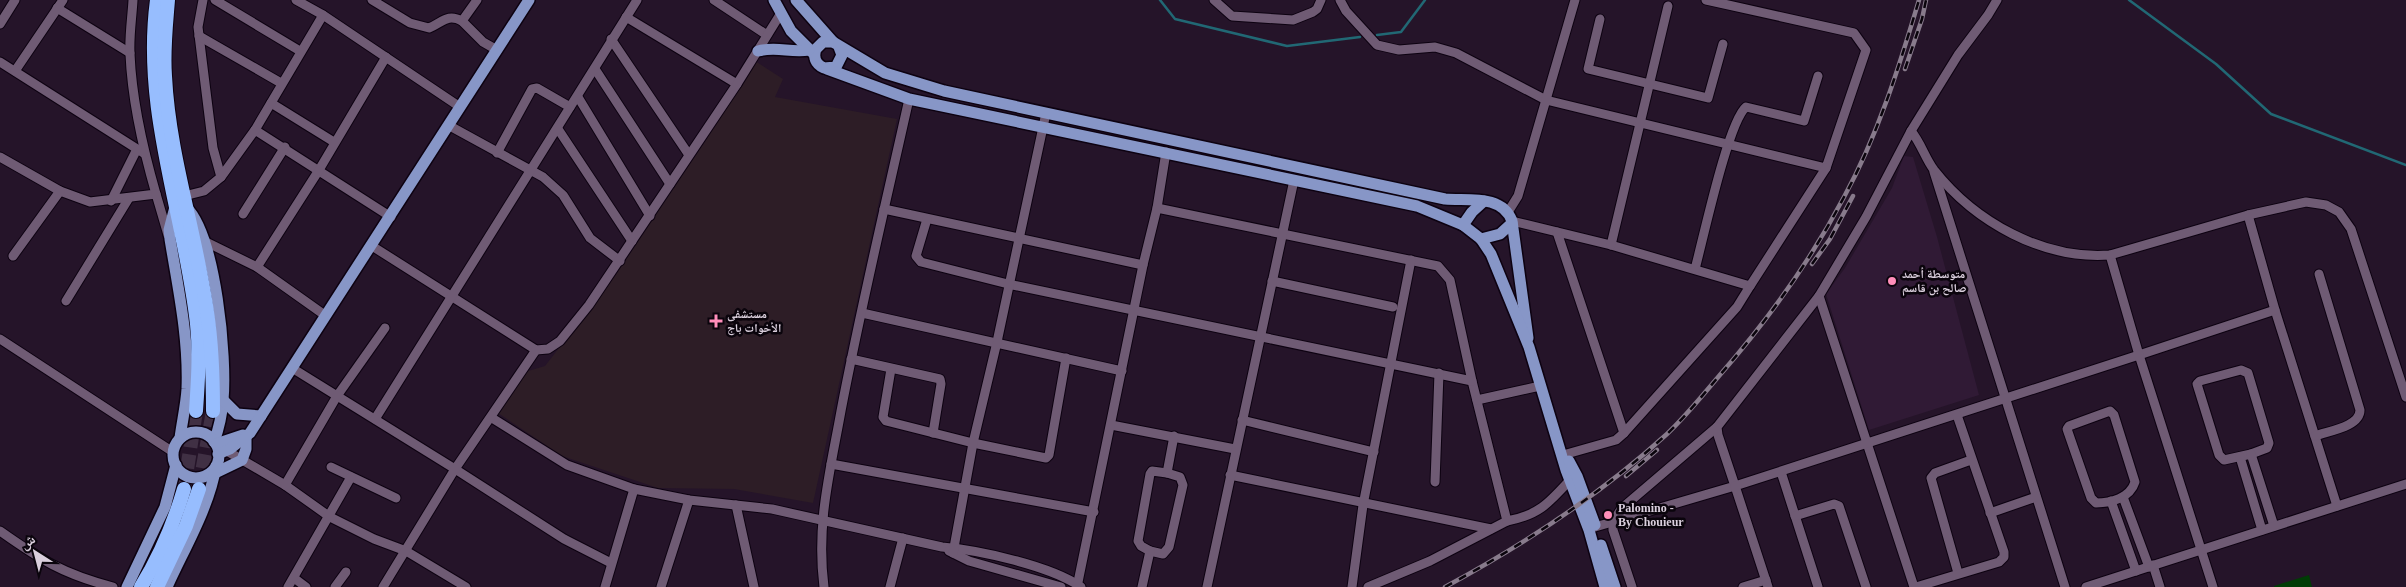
<svg xmlns="http://www.w3.org/2000/svg" width="2406" height="587" viewBox="0 0 2406 587" font-family="'Times New Roman','Noto Naskh Arabic',serif">
  <style>
    .built { fill: #301a35 }
    .medical { fill: #2d1d26 }
    .green { fill: #003c05 }
    .lines { fill: none; stroke-linecap: round; stroke-linejoin: round }
    .stream { stroke: #216874; stroke-width: 2.5 }
    .highway-tunnel { stroke: #403044; stroke-width: 14; stroke-dasharray: 14 7; stroke-linecap: butt }
    .minor-casing { stroke: #0d0211; stroke-width: 11 }
    .major-casing { stroke: #0d0211; stroke-width: 14 }
    .highway-casing { stroke: #0d0211; stroke-width: 16 }
    .minor { stroke: #6f5b74; stroke-width: 9 }
    .major { stroke: #8796c7; stroke-width: 11 }
    .highway { stroke: #97bdfe; stroke-width: 14 }
    .rail-casing { stroke: #887b8c; stroke-width: 4.5 }
    .rail { stroke: #0a040c; stroke-width: 2.5; stroke-dasharray: 8; stroke-linecap: butt }
    .poi-dot { fill: #ff8eba; stroke: #0a040c; stroke-width: 2 }
    .labels { text-anchor: middle; dominant-baseline: central; stroke-width: 5; stroke-linejoin: round; paint-order: stroke }
    .poi-label { font-size: 12px; font-weight: bold; fill: #dacfdd; stroke: #0a040c; text-anchor: start }
  </style>
  <rect width="100%" height="100%" fill="#251429"/>
  <path class="built" d="M1904 156 1913 157 1937 237 1979 395 1869 430 1826 294 1845 268 1892 188Z"/>
  <path class="medical" d="M755 61 783 79 775 97 897 119 813 503 734 489 658 488 562 456 498 413 525 372 545 366 615 276 706 140Z"/>
  <path class="green" d="M2309 575 2312 587H2274V586Z"/>
  <g class="lines">
    <g class="stream">
      <path d="M1160 0 1175 19 1287 46 1360 37"/>
      <path d="M2129 0 2216 64 2271 114 2406 165"/>
      <path d="M1377 35 1401 32 1425 0"/>
    </g>
    <g class="highway-tunnel">
      <path d="M184 489 196 411"/>
      <path d="M199 489 213 411"/>
    </g>
    <g class="minor-casing">
      <g id="minor">
        <path d="M203 0 198 27 213 148 221 177"/>
        <path d="M215 0 300 51"/>
        <path d="M296 0 323 15 460 107"/>
        <path d="M372 0 410 23 429 28C442 23 447 13 462 21L477 0"/>
        <path d="M714 0 767 35"/>
        <path d="M1214 0 1232 16 1293 20 1313 12 1317 9 1321 0"/>
        <path d="M1340 0 1346 11 1377 45 1399 50 1435 47 1456 53 1546 100 1826 168 1866 50 1854 33 1706 0"/>
        <path d="M57 8 130 53"/>
        <path d="M626 17 737 84"/>
        <path d="M1600 19 1588 69 1708 98 1723 44"/>
        <path d="M462 21 483 42 497 50"/>
        <path d="M0 24 15 0"/>
        <path d="M199 36 281 83"/>
        <path d="M611 39 689 155"/>
        <path d="M0 62 145 154"/>
        <path d="M595 69 670 184"/>
        <path d="M15 71 63 0"/>
        <path d="M578 97 650 216"/>
        <path d="M271 103 334 142"/>
        <path d="M448 125 543 177 563 195 590 238 620 261"/>
        <path d="M558 129 632 241"/>
        <path d="M255 130 391 217"/>
        <path d="M1911 131 1958 55 1988 15 1997 0"/>
        <path d="M497 153 532 89 537 88 570 107"/>
        <path d="M0 157 60 191 90 202 156 194C143 149 132 102 130 54 129 36 132 18 133 0"/>
        <path d="M1934 172 2065 587"/>
        <path d="M156 194 168 235"/>
        <path d="M184 196 204 191 221 177 255 130 323 15"/>
        <path d="M111 201 137 149"/>
        <path d="M1157 208 1438 266 1450 280 1472 381 1507 521 1430 561 1368 587"/>
        <path d="M884 209 1143 265"/>
        <path d="M1508 212 1518 196 1575 0"/>
        <path d="M243 214 285 147"/>
        <path d="M2248 215 2275 310 2337 506"/>
        <path d="M927 219 916 256 921 262 1008 284 1472 381"/>
        <path d="M1512 221 1611 245 1750 286 1737 307 1624 433 1616 440 1563 455"/>
        <path d="M1557 232 1624 433"/>
        <path d="M204 241 257 267 326 316"/>
        <path d="M1611 245 1668 6"/>
        <path d="M372 246 536 350 548 349 560 341 589 305 737 84 781 13"/>
        <path d="M2110 255 2139 355 2275 310"/>
        <path d="M13 256 60 191"/>
        <path d="M257 267 319 170 386 57"/>
        <path d="M1695 269C1703 240 1728 122 1746 107L1804 121 1818 76"/>
        <path d="M1272 281 1393 307"/>
        <path d="M1750 286 1826 168"/>
        <path d="M1819 296 1914 587"/>
        <path d="M66 301 129 198"/>
        <path d="M862 313 1122 371"/>
        <path d="M0 339 173 452"/>
        <path d="M851 359 940 379 941 384 933 433"/>
        <path d="M292 368 455 469 564 539 611 563"/>
        <path d="M891 369 883 417 886 421 973 443 1046 458 1049 455 1066 358"/>
        <path d="M2241 370 2248 373 2269 443 2267 448 2251 454 2224 460 2219 455 2197 384 2200 381Z"/>
        <path d="M1477 400 1540 386"/>
        <path d="M2110 411 2114 415 2135 482C2130 498 2111 503 2096 503L2091 498 2067 429 2069 426Z"/>
        <path d="M492 418 567 465 634 489 689 500 772 509 942 547C979 550 1051 566 1081 587"/>
        <path d="M375 419 637 0"/>
        <path d="M1242 420 1374 452"/>
        <path d="M1111 425 1235 449"/>
        <path d="M2315 436C2328 431 2360 427 2360 410L2319 274"/>
        <path d="M227 451 285 485 330 517 374 539 406 551 466 587"/>
        <path d="M2251 454 2274 526"/>
        <path d="M2240 457 2262 530"/>
        <path d="M831 464 1094 512"/>
        <path d="M331 467 396 498"/>
        <path d="M1781 472 1818 587"/>
        <path d="M1230 475 1491 529"/>
        <path d="M1435 482 1439 373"/>
        <path d="M285 485 337 396 385 328"/>
        <path d="M2123 497 2149 567"/>
        <path d="M2111 501 2136 571"/>
        <path d="M736 505 754 587"/>
        <path d="M1990 513 2036 497"/>
        <path d="M1795 516 1834 504 1839 506 1866 587"/>
        <path d="M1507 521C1539 515 1549 503 1570 480"/>
        <path d="M1595 527 1735 486 1718 435 1717 427 1819 296 1866 217 1911 131C1921 143 1925 158 1934 170 1975 222 2043 260 2110 255L2248 215 2306 202 2326 205 2339 212 2351 229 2406 397"/>
        <path d="M0 531C41 560 63 574 113 587"/>
        <path d="M949 551 969 561 1061 587"/>
        <path d="M1150 551 1163 554 1169 547 1183 485 1180 477 1167 473"/>
        <path d="M953 553 973 443 997 342 1046 113"/>
        <path d="M2153 565 2160 587"/>
        <path d="M1958 573 1931 478 1935 473 1971 460"/>
        <path d="M294 578 306 587"/>
        <path d="M288 587 351 477"/>
        <path d="M335 587 346 572"/>
        <path d="M383 587 455 469 536 350"/>
        <path d="M605 587 634 489"/>
        <path d="M661 587 689 500"/>
        <path d="M824 587C816 524 830 472 841 411 861 306 886 202 909 99"/>
        <path d="M890 587 903 538"/>
        <path d="M1077 587 1143 265 1157 208 1166 152"/>
        <path d="M1142 587 1150 551 1141 546 1138 541 1150 474 1152 471 1167 473 1174 436"/>
        <path d="M1207 587 1294 180"/>
        <path d="M1352 587 1363 505 1411 260"/>
        <path d="M1632 587 1613 530V522L1621 509 1717 427"/>
        <path d="M1743 587 1766 580"/>
        <path d="M1768 587 1735 486 2139 355 2213 587"/>
        <path d="M1916 587 1999 562 2004 557V552L1957 415"/>
        <path d="M2086 587 2406 484"/>
      </g>
    </g>
    <g class="major-casing">
      <g id="major">
        <path d="M774 0 791 31 814 54"/>
        <path d="M796 0 833 42"/>
        <path d="M839 47 842 55 836 67 824 68C815 64 813 57 816 49L823 42H833L885 73 944 91 1445 199C1468 201 1502 194 1512 221L1528 338"/>
        <path d="M758 51C776 46 791 53 809 50"/>
        <path d="M827 69 909 99 1417 206 1463 225 1481 239 1491 254 1529 347 1566 470 1589 530 1605 587"/>
        <path d="M175 207 169 230 170 239C178 288 189 338 187 389 186 405 182 422 180 438"/>
        <path d="M186 207C216 236 227 358 223 400 222 415 219 428 214 442"/>
        <path d="M1463 225 1472 212 1484 201"/>
        <path d="M1481 239 1500 234 1512 223"/>
        <path d="M223 400 237 414 261 416"/>
        <circle cx="196" cy="455" r="23"/>
        <path d="M216 444 243 435"/>
        <path d="M218 454 230 449 250 433 529 0"/>
        <path d="M1569 461 1577 476 1595 525"/>
        <path d="M215 473 242 460 246 449V437"/>
        <path d="M1601 545 1615 587"/>
        <path d="M127 587 165 507 176 465"/>
        <path d="M167 587C184 549 209 508 216 466"/>
      </g>
    </g>
    <g class="highway-casing">
      <g id="highway">
        <path d="M157 0C142 111 185 215 197 324 200 353 198 382 196 411"/>
        <path d="M168 0C166 25 163 51 165 76 169 156 196 233 207 312 212 345 213 377 213 411"/>
        <path d="M141 587C160 556 174 523 184 489"/>
        <path d="M157 587 186 526 199 489"/>
      </g>
    </g>
    <use href="#minor" class="minor"/>
    <use href="#major" class="major"/>
    <use href="#highway" class="highway"/>
    <g class="rail-casing">
      <g id="rail">
        <path d="M1905 69 1922 19 1926 0"/>
        <path d="M1812 264 1830 239 1853 196"/>
        <path d="M1626 476 1657 450"/>
        <path d="M1445 587C1523 545 1601 494 1667 434 1686 416 1702 396 1719 376 1767 321 1810 262 1844 197 1878 135 1899 67 1919 0"/>
      </g>
    </g>
    <use href="#rail" class="rail"/>
  </g>
  <g class="poi-dot">
    <circle cx="1892" cy="281" r="5"/>
    <path d="M713.5 313.5h5v5h5v5h-5v5h-5v-5h-5v-5h5z"/>
    <circle cx="1608" cy="515" r="5"/>
  </g>
  <g class="labels">
    <g class="poi-label">
      <text x="1902" y="274">متوسطة أحمد<tspan x="1902" dy="14">صالح بن قاسم</tspan></text>
      <text x="727" y="314">مستشفى<tspan x="727" dy="14">الأخوات باج</tspan></text>
      <text x="1618" y="508">Palomino -<tspan x="1618" dy="14">By Chouieur</tspan></text>
    </g>
  </g>
  <g transform="translate(35 552) rotate(324)" stroke="#0a040c" stroke-width="4" paint-order="stroke">
  <path d="M0-4L9 19L0 12L-9 19Z" fill="#dacfdd"/>
  <text y="-8" font-size="14" font-weight="bold" text-anchor="middle" fill="#dacfdd">ش</text>
  </g>
</svg>
